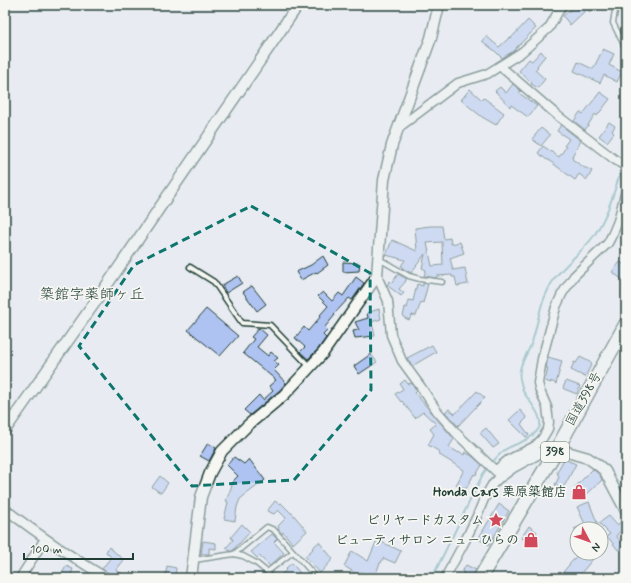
<svg xmlns="http://www.w3.org/2000/svg" width="631" height="583" viewBox="0 0 631 583" font-family="Mynerve,'Klee One',sans-serif">
  <style>
    .lines { fill: none; stroke-linecap: round; stroke-linejoin: round }
    .stream { stroke: #639ea3; stroke-width: 2 }
    .building { fill: #afc3f2; stroke: #1f3d34; fill-rule: evenodd }
    .service-casing { stroke: #1f3d34; stroke-width: 7 }
    .minor-casing { stroke: #1f3d34; stroke-width: 11 }
    .tertiary-casing { stroke: #1f3d34; stroke-width: 13 }
    .trunk-casing { stroke: #1f3d34; stroke-width: 16 }
    .service { stroke: #f6f6f2; stroke-width: 4 }
    .minor { stroke: #f6f6f2; stroke-width: 8 }
    .tertiary { stroke: #f6f6f2; stroke-width: 10 }
    .trunk { stroke: #f6f6f2; stroke-width: 13 }
    .marked { fill: none; stroke: #0f766e; stroke-width: 3; stroke-dasharray: 8 5; stroke-linejoin: round }
    .labels { text-anchor: middle; dominant-baseline: central; stroke-width: 3.5; stroke-linejoin: round; paint-order: stroke }
    .shield { fill: #f6f6f2; stroke: #60746d; stroke-width: 1 }
    .shield-label { font-size: 12px; font-weight: bold; fill: #1f3d34 }
    .street-label { font-size: 13px; fill: #1f3d34; stroke: #f6f6f2 }
    .poi-label { font-size: 13px; font-weight: bold; fill: #1f3d34; stroke: #f6f6f2; text-anchor: end }
    .quarter-label { font-size: 15px; fill: #1f3d34; stroke: #f6f6f2 }
  </style>
  <rect width="100%" height="100%" fill="#e8ecf2"/>
  <filter id="ink" filterUnits="userSpaceOnUse"><feTurbulence type="fractalNoise" baseFrequency=".025" numOctaves="2"/><feDisplacementMap in="SourceGraphic" scale="8" xChannelSelector="R" yChannelSelector="G"/><feConvolveMatrix kernelMatrix="1 2 1 2 8 2 1 2 1" color-interpolation-filters="sRGB"/></filter>
  <g filter="url(#ink)">
    <g class="lines">
      <g class="stream">
        <path d="M623 163 626 151"/>
        <path d="M491 464C496 458 500 453 506 449 517 443 532 440 539 428 545 418 528 400 523 391 522 387 521 383 520 379 517 366 528 354 532 342 536 330 538 317 542 304 545 296 549 287 554 279 565 264 581 253 593 237 608 216 614 192 622 167"/>
        <path d="M432 578 483 474 488 467"/>
      </g>
    </g>
    <g class="building">
      <path d="M581 5H598L590 12 587 9 570 25 563 16 575 6 578 10 582 6Z"/>
      <path d="M528 20 536 28 512 52 502 58 496 52 482 41 486 36 499 47 510 37 511 38Z"/>
      <path d="M603 49 614 54 609 65 622 72 617 82 604 75 600 83 574 71 578 62 593 69Z"/>
      <path d="M541 51 545 56 537 66 538 67 535 70 545 79 538 88 531 84 532 83 519 71 529 59 532 61Z"/>
      <path d="M513 84 521 91 519 93 537 106 528 117 511 105 510 107 495 91 500 87 506 93Z"/>
      <path d="M470 89 482 100 484 98 504 113 496 125 482 117 461 100Z"/>
      <path d="M600 92 610 99 597 116 595 114 585 130 574 121 580 112 583 114Z"/>
      <path d="M609 122 615 126 612 131 614 133 607 142 599 136Z"/>
      <path d="M561 125 581 141 572 156 573 157 572 159 585 168H586L592 171 587 180 579 174 575 180 547 159V160L538 153 543 146 559 157 566 147 564 146 569 139 557 131Z"/>
      <path d="M541 128 550 135 541 146 532 139Z"/>
      <path d="M430 226H442L444 239 450 238 451 244 460 242 464 253 450 258 453 270 465 268 468 284 457 286 455 277H452V275L437 276 436 278 424 276 426 270 422 268 425 254 411 273 402 268 403 267 401 266 405 260 386 255 392 240 399 243 417 251 415 228ZM442 242 443 265 432 266 427 243Z"/>
      <path d="M323 256 328 265 317 273 316 272 301 280 296 272 311 265Z"/>
      <path d="M343 262 360 263 359 271 343 272Z"/>
      <path d="M620 262 626 266V276L623 280 612 272Z"/>
      <path d="M398 274 407 279 405 281H406L399 289 404 293 401 296 388 286 387 285 390 281 392 283Z"/>
      <path d="M238 276 242 283 226 293 222 285Z"/>
      <path d="M356 277 364 283 352 300 349 298 334 314 335 315 325 327 328 330 323 335 326 338 318 349 308 359 300 352 305 347 295 338 304 327 308 331 321 316 320 315 328 306 318 296 323 292 332 301 339 293 343 296Z"/>
      <path d="M423 283 428 284 423 303 421 302 416 316 412 315 409 320 403 317 405 307 407 308 409 300 413 301 417 284 423 286Z"/>
      <path d="M252 286 266 304 257 311 243 292Z"/>
      <path d="M206 309 238 336 220 356 188 330Z"/>
      <path d="M379 309 381 319 372 322 375 336 355 338 353 331 359 330 355 322 368 318 367 313Z"/>
      <path d="M259 328 267 335 257 347 268 356 271 352 278 358 274 361 279 365 274 370 286 383 280 390 250 415 244 410 259 395 263 400 273 391 269 386 276 380 243 353 254 339 251 337Z"/>
      <path d="M432 345 436 352 412 366 407 358Z"/>
      <path d="M371 354 377 362 359 374 354 366Z"/>
      <path d="M548 357 562 361 556 384 551 381V383L545 381 548 368H546Z"/>
      <path d="M580 357 592 363 585 377 571 370 574 362 576 363Z"/>
      <path d="M405 380 408 384 411 383 417 391 415 393 454 439 449 447 459 453 460 452 464 455 465 452 472 456 482 465 476 475 474 474 466 489 456 485 464 470 438 454 440 452 428 445 434 434 430 429 436 424 423 412 415 418 402 401 401 402 395 394 403 389 400 384Z"/>
      <path d="M566 381 580 386 577 394 564 389 563 388Z"/>
      <path d="M477 391 485 398 475 408 458 426 445 412 449 409 455 414Z"/>
      <path d="M520 410 527 418 521 424 529 435 526 437 509 420Z"/>
      <path d="M486 428 499 444 493 448 480 433Z"/>
      <path d="M208 443 216 448 209 461 200 456Z"/>
      <path d="M234 457 244 464 249 459 265 480 240 499 237 507 235 521 224 519 228 502 226 501 234 480 238 476 227 465Z"/>
      <path d="M564 459 576 464 566 483 562 489 555 485 559 477 557 472Z"/>
      <path d="M593 469 600 475 602 480 584 497 575 487Z"/>
      <path d="M160 476 168 483 161 493 152 487Z"/>
      <path d="M275 501 279 504 281 503 291 513H292L307 531 293 544 283 532 282 534 278 529 279 528 278 526 286 518 278 510 274 514 267 511Z"/>
      <path d="M589 502 598 525 591 529H574L585 524 577 507Z"/>
      <path d="M499 504 509 511 489 545 478 539Z"/>
      <path d="M609 516 617 525 622 521 626 525 616 536 624 545 618 550 607 536 610 534 599 523Z"/>
      <path d="M242 524 250 532 239 544H238L233 551H230L226 548 233 540 231 537Z"/>
      <path d="M529 526 537 532 529 544 521 538Z"/>
      <path d="M272 534 277 539 274 542 284 553 270 566 259 556 257 558 251 552Z"/>
      <path d="M377 540 401 551 395 563 383 558 381 563H380L374 578 361 572 360 576 344 566 352 551 368 561Z"/>
      <path d="M203 541 216 543V549L209 548V554H201Z"/>
      <path d="M319 542 333 559 320 573 305 556 313 549 312 548Z"/>
      <path d="M109 547 124 560 116 570 130 578H118L112 576 102 569 111 557 106 552Z"/>
      <path d="M579 553H598L577 578H558Z"/>
      <path d="M292 563 304 578H278L287 569 286 568Z"/>
      <path d="M466 565 476 570 472 578H460L464 573 462 572Z"/>
      <path d="M66 566 73 569 70 578H60Z"/>
      <path d="M167 566 176 568 175 578H165Z"/>
    </g>
    <g class="lines">
      <g class="service-casing">
        <g id="service">
          <path d="M616 5 613 23 626 49"/>
          <path d="M379 259 409 276 420 279 442 282"/>
          <path d="M190 267 214 282 242 323 270 325 310 367"/>
          <path d="M234 554 267 527 274 530 315 576"/>
          <path d="M194 560 234 554 243 556 256 563 267 572 271 578"/>
          <path d="M267 572 293 552"/>
        </g>
      </g>
      <g class="minor-casing">
        <g id="minor">
          <path d="M500 66 558 116 614 159 626 167"/>
          <path d="M398 128 458 83 487 74 522 52 549 28 562 5"/>
          <path d="M377 276 388 301 391 335 402 361 421 387 437 411 458 435 501 476 492 485 484 499 477 516 465 541 445 578"/>
          <path d="M496 470 508 460 535 446 542 439 548 429 549 422 548 415 547 407 540 391 538 383 542 359 556 307 562 294 574 276 608 243 613 233 618 221 626 190"/>
          <path d="M5 509C38 534 71 557 107 578"/>
          <path d="M20 578 45 539"/>
        </g>
      </g>
      <g class="tertiary-casing">
        <g id="tertiary">
          <path d="M5 430 98 298 298 5"/>
          <path d="M501 476 513 467 539 453 557 449 588 458 598 465 605 471 609 479 626 511"/>
          <path d="M191 578 201 497 210 473 222 451 248 425 284 395 323 353 377 276 384 180 392 145 431 38 439 5"/>
        </g>
      </g>
      <g class="trunk-casing">
        <path id="trunk" d="M480 578 557 449 626 324"/>
      </g>
      <use href="#service" class="service"/>
      <use href="#minor" class="minor"/>
      <use href="#tertiary" class="tertiary"/>
      <use href="#trunk" class="trunk"/>
    </g>
  </g>
  <path d="M0 0H631V583H0ZM251 206 370 273 371 390 294 480 192 486 79 346 134 265Z" fill="#e8ecf2" fill-opacity=".55" fill-rule="evenodd"/>
  <path class="marked" d="M251 206 370 273 371 390 294 480 192 486 79 346 134 265Z"/>
  <defs>
    <g id="shop-bare" transform="scale(1.2)"><path d="M-5-2.5h2.3a2.7 3.5 0 0 1 5.4 0H5L5.5 6h-11ZM-1.5-2.5h3a1.5 2.3 0 0 0-3 0Z" fill="#d1495b" stroke="#f6f6f2" stroke-width="2.5" paint-order="stroke"/></g>
    <g id="sight-bare" transform="scale(1.2)"><path d="M0-6L1.8-2.2L6-1.7L2.9 1.2L3.7 5.4L0 3.3L-3.7 5.4L-2.9 1.2L-6-1.7L-1.8-2.2Z" fill="#d1495b" stroke="#f6f6f2" stroke-width="2.5" paint-order="stroke"/></g>
  </defs>
  <g fill-rule="evenodd">
    <use href="#shop-bare" x="579" y="492"/>
    <use href="#sight-bare" x="496" y="520"/>
    <use href="#shop-bare" x="531" y="540"/>
  </g>
  <g class="labels">
    <rect class="shield" x="541" y="442" width="28" height="20" rx="3"/>
    <g class="shield-label">
      <text x="555" y="452">398</text>
    </g>
    <g class="street-label">
      <text transform="translate(584 399) rotate(-61)">国道398号</text>
    </g>
    <g class="poi-label">
      <text x="567" y="492">Honda Cars 栗原築館店</text>
      <text x="484" y="520">ビリヤードカスタム</text>
      <text x="519" y="540">ビューティサロン ニューひらの</text>
    </g>
    <g class="quarter-label">
      <text x="92" y="295">築館字薬師ヶ丘</text>
    </g>
  </g>
  <rect width="631" height="583" fill="none" stroke="#f6f6f2" stroke-width="20"/>
  <rect x="10" y="10" width="611" height="563" fill="none" stroke="#1f3d34" stroke-width="1.5" filter="url(#ink)"/>
  <g transform="translate(589 541) rotate(131)"><circle r="19" fill="#f6f6f2" stroke="#a0aca6"/>
  <path d="M0-3L7 15L0 10L-7 15Z" fill="#d1495b"/>
  <text y="-6" font-size="11" font-weight="bold" text-anchor="middle" fill="#1f3d34">N</text>
  </g>
  <path d="M24 553v6h109v-6" fill="none" stroke="#1f3d34" stroke-width="2"/>
  <text x="30" y="553" font-size="12" fill="#1f3d34" stroke="#f6f6f2" stroke-width="3" paint-order="stroke">100 m</text>
</svg>
